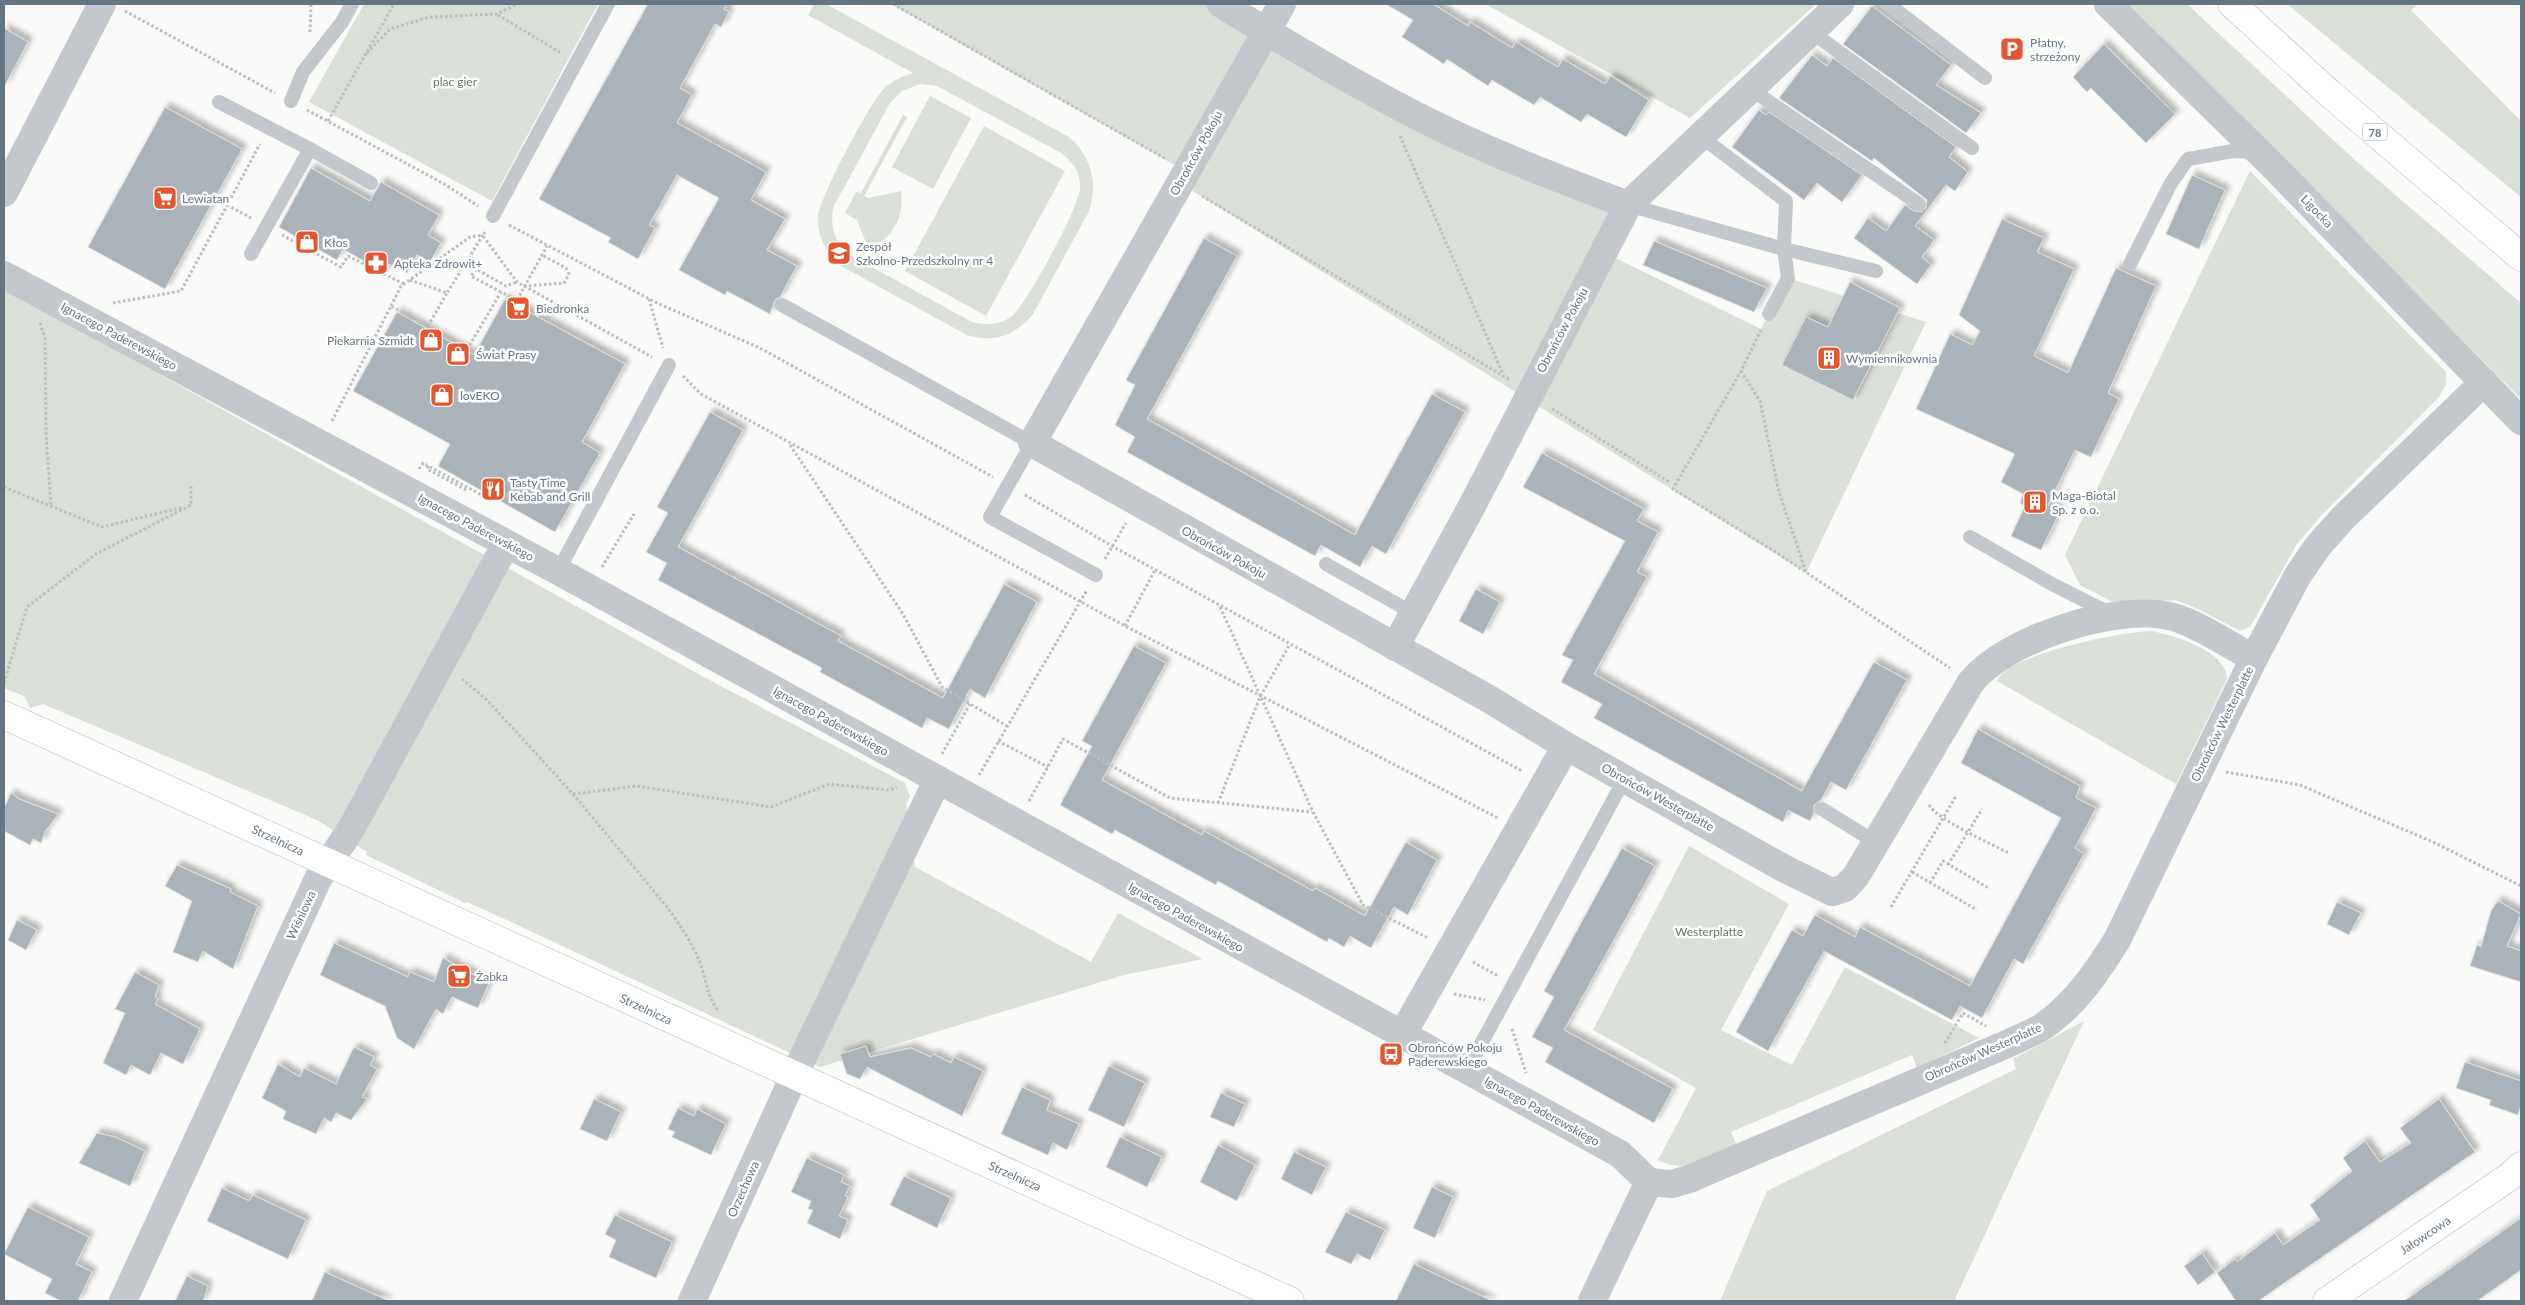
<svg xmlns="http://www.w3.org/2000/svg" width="2525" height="1305" viewBox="0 0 2525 1305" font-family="Lato,sans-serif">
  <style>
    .green { fill: #dadfd7; fill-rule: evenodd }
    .building { fill: #aab3b9; stroke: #dcdcda; filter: url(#shadow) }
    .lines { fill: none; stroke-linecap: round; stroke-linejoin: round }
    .secondary-casing { stroke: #b3babf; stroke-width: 29 }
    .primary-casing { stroke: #b5babe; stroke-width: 29 }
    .path { stroke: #bbbfc2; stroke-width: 3; stroke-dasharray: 2.5 2.5; stroke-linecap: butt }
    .lane { stroke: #c3c8cc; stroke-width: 14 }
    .street { stroke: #c3c8cc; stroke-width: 28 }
    .secondary { stroke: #fff; stroke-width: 28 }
    .primary { stroke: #fff; stroke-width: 28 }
    .labels { text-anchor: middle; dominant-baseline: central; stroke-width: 5; stroke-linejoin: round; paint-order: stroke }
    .shield { fill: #fff; stroke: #939fa8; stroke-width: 1 }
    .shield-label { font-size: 11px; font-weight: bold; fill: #657683 }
    .poi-label { font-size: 12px; fill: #657683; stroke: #fff; text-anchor: start }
    .park-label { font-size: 12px; fill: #687a64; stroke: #fff }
    .street-label { font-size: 12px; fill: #657683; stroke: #fff }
  </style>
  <defs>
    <filter id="shadow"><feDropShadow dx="4.5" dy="-4.5" stdDeviation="2.5" flood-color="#0004"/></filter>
  </defs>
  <rect width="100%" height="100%" fill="#fafaf8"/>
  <g class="green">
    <path d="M364 4H598L492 201 309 102Z"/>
    <path d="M814 4H826L1069 137C1092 157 1099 185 1088 213L1033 314C1015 336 994 343 967 335L843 267C828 255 817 238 818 218 819 198 867 109 881 92 890 81 901 77 913 73L808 15ZM920 84 937 86 1061 153C1073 162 1081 173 1080 188 1080 206 1026 305 1012 316 1000 325 986 326 972 322L846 253C834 239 829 224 834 206L890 103 902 91Z"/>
    <path d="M891 4H1221L1628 205 1603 252 1761 329 1788 278 1926 322 1806 573 1180 183 1185 171Z"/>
    <path d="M1485 4H1816L1690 118Z"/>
    <path d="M2125 4H2187L2356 161 2521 303V399Z"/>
    <path d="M2287 4H2418L2411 10 2521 121V197Z"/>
    <path d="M930 96 971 118 933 189 892 167Z"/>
    <path d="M903 115 907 117 864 196 868 198 901 191C905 217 892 238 869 250L857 220 845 213 856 192 861 193Z"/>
    <path d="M984 126 1065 171 986 316 905 271Z"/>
    <path d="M2250 171 2446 372V384L2439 397 2319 518 2297 544 2250 627 2240 631 2196 608 2175 600 2117 604 2080 585 2065 555Z"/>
    <path d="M4 288 702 676 905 783 910 796 906 804 915 867 1091 962 1118 913 1203 959 1124 975 820 1067 509 921 467 902 465 903 366 855 367 852 317 820 43 704 30 708 24 696 4 688Z"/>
    <path d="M2150 631C2172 634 2227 651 2227 679L2176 784 1997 681C2007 654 2122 632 2150 631Z"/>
    <path d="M1689 846 1789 904 1721 1030 1792 1065 1845 967 1979 1038 1917 1068 1912 1055 1731 1132 1737 1146C1709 1158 1688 1175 1658 1160L1696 1088 1593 1030Z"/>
    <path d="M2084 1021 1954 1301H1720L1767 1191 2016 1069 2013 1059Z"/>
  </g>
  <g class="building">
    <path d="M648 4H727L724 9 729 12 721 27 715 24 680 88 692 95 677 123 766 172 751 200 785 219 767 250 797 266 780 297 775 300 770 314 727 291 725 295 679 270 719 198 677 175 649 225 655 228 638 259 608 242 611 238 539 199Z"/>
    <path d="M1386 4H1433L1468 26 1470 22 1512 48 1516 42 1558 67 1563 59 1605 84 1611 76 1649 100 1626 137 1587 114 1581 122 1540 97 1534 105 1492 80 1488 86 1447 59 1444 64 1402 37 1413 20Z"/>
    <path d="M1872 6 1951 65 1936 85 1981 113 1966 133 1843 44Z"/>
    <path d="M4 28 28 42 4 87Z"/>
    <path d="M2104 44 2175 114 2146 143 2091 88 2087 92 2073 77Z"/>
    <path d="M1812 55 1827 66 1833 58 1956 147 1949 157 1968 172 1955 191 1946 185 1915 226 1934 240 1922 257 1931 265 1917 284 1854 238 1868 218 1886 231 1905 205 1914 211 1922 212 1926 208 1927 200 1874 158 1872 161 1779 98Z"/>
    <path d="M165 107 242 149 165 289 88 247Z"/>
    <path d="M1759 110 1766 115 1769 112 1862 175 1842 202 1817 183 1804 200 1732 147Z"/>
    <path d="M311 168 370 201 381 182 439 215 428 235 441 243 430 262 417 255 407 273 389 264 385 273 343 249 337 260 279 227Z"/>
    <path d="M2192 175 2225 190 2199 249 2166 234Z"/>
    <path d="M2002 219 2044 238 2037 252 2074 269 2034 356 2068 373 2116 268 2156 286 2108 393 2119 399 2091 457 2075 450 2048 505 2061 510 2041 550 2011 536 2025 506 2020 503 2023 494 2001 482 2015 454 1916 409 1950 334 1972 345 1980 331 1959 315Z"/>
    <path d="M1204 238 1237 256 1147 419 1355 535 1432 394 1465 412 1386 554 1372 546 1360 567 1321 545 1315 556 1127 452 1135 437 1115 425 1135 385 1126 380Z"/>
    <path d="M1654 241 1767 288 1754 312 1643 265Z"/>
    <path d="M1850 282 1900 308 1853 400 1782 365 1806 317 1828 327Z"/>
    <path d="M505 299 625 364 582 442 600 453 555 532 438 466 450 444 353 391 397 312 474 355Z"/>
    <path d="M710 412 743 430 678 547 841 636 838 641 943 698 1004 584 1037 602 985 698 970 689 949 729 927 718 922 728 820 672 822 668 658 580 667 563 646 552 668 513 657 507Z"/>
    <path d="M1542 453 1644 509 1637 521 1658 532 1637 572 1647 577 1594 674 1802 791 1874 662 1907 680 1846 790 1831 782 1821 800 1814 805V813L1810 821 1788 810 1783 822 1594 718 1602 704 1561 682 1573 660 1562 655 1625 541 1523 487Z"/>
    <path d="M1476 589 1500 602 1483 634 1459 621Z"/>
    <path d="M1134 646 1166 663 1102 780 1202 835 1204 831 1313 891 1315 888 1365 916 1406 842 1437 860 1408 915 1394 907 1371 948 1350 936 1344 947 1329 938 1327 942 1218 881 1216 885 1115 830 1112 834 1060 805 1092 746 1082 741Z"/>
    <path d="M1978 729 2080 786 2076 798 2096 808 2075 848 2084 854 2023 964 2014 959 1982 1018 1960 1006 1952 1020 1824 951 1768 1051 1736 1032 1792 930 1803 936 1815 915 1855 937 1860 927 1970 986 2061 818 1961 763Z"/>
    <path d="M11 793 19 799 58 814 45 832 41 843 33 839 30 845 4 831V808Z"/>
    <path d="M1622 848 1655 866 1564 1030 1673 1089 1654 1123 1545 1062 1553 1048 1532 1037 1554 997 1544 991Z"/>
    <path d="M177 865 231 889 230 892 258 906 233 969 203 951 198 962 173 952 192 901 165 886Z"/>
    <path d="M2498 901 2521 914 2507 946 2521 951V982L2470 966 2477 945 2481 947 2491 911Z"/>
    <path d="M2337 902 2361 913 2349 935 2327 924Z"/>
    <path d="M17 920 37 930 26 950 8 940Z"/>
    <path d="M334 943 408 977 410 972 434 982 443 958 489 983 478 1008 452 997 443 1014 436 1009 414 1049 397 1038 385 1006 320 975Z"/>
    <path d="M135 972 159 985 155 997 158 999 155 1004 200 1029 183 1064 161 1053 150 1075 131 1065 126 1075 103 1063 125 1013 115 1009Z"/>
    <path d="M866 1046 870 1057 911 1048 931 1057 933 1054 951 1063 954 1057 983 1071 962 1116 867 1067 860 1079 847 1074 840 1054Z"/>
    <path d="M354 1047 374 1057 370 1065 377 1069 362 1097 367 1099 351 1120 336 1113 331 1122 324 1118 316 1134 283 1119 286 1111 262 1098 278 1064 300 1077 304 1068 336 1084Z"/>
    <path d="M2465 1062 2521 1081V1105L2518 1115 2489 1105 2491 1100 2456 1088Z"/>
    <path d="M1109 1066 1145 1083 1124 1127 1088 1110Z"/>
    <path d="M1022 1087 1050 1100 1047 1110 1079 1124 1067 1150 1053 1143 1048 1155 1001 1134Z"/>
    <path d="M1221 1093 1245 1104 1234 1127 1210 1117Z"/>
    <path d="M594 1099 621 1112 607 1141 580 1129Z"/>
    <path d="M2439 1099 2475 1152 2258 1301H2236L2217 1273 2235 1259 2237 1262 2275 1233 2283 1245 2320 1220 2310 1205 2352 1171 2343 1158 2365 1141 2380 1162 2411 1143 2400 1128Z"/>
    <path d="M678 1108 694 1116 697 1109 726 1124 711 1155 672 1137 675 1132 668 1129Z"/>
    <path d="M97 1133 115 1137 145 1151 130 1186 79 1163Z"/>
    <path d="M1120 1137 1162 1157 1147 1187 1106 1167Z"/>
    <path d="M1218 1145 1255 1165 1237 1201 1200 1182Z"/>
    <path d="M1294 1152 1326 1167 1312 1195 1281 1179Z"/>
    <path d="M807 1158 844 1175 841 1182 850 1186 845 1196 848 1197 839 1216 848 1220 840 1239 807 1223 813 1210 808 1209 811 1201 791 1192Z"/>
    <path d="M904 1176 951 1198 937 1228 890 1205Z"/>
    <path d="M1432 1187 1453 1197 1435 1238 1413 1228Z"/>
    <path d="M222 1188 249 1201 253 1195 306 1220 288 1259 207 1221Z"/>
    <path d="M28 1207 89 1237 76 1264 92 1272 78 1301H61L45 1293 52 1279 4 1254Z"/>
    <path d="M1346 1212 1385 1230 1370 1260 1357 1254 1351 1264 1325 1252Z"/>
    <path d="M615 1215 672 1242 656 1278 609 1257 616 1240 605 1234Z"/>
    <path d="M2521 1218V1270L2477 1301H2404Z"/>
    <path d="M2202 1253 2215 1272 2198 1285 2184 1266Z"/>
    <path d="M1414 1264 1492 1301H1396Z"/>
    <path d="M325 1272 389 1301H312Z"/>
    <path d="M187 1276 208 1286 203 1301H175Z"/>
  </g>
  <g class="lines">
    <g class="secondary-casing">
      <g id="secondary">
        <path d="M4 715 1290 1301"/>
        <path d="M2327 1301 2509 1177 2521 1166"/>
      </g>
    </g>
    <g class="primary-casing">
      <path id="primary" d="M2232 4 2329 93 2521 257"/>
    </g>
    <g class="path">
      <path d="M893 4 1166 159"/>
      <path d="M125 11 275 93"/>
      <path d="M498 15 561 53"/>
      <path d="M310 32 311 4"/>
      <path d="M367 53 390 29 430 17 497 14 517 4"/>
      <path d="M307 110 446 185 478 206"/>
      <path d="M328 121 394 4"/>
      <path d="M1400 136 1503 374"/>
      <path d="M1202 196 1510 380"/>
      <path d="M227 205 251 218"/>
      <path d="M509 225 657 303 758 347 993 477"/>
      <path d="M485 232 483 236 517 282 652 357"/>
      <path d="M282 235 341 267 348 256 404 284"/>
      <path d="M410 280 447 293 483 235"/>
      <path d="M524 286 564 283 569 274 566 268 542 255"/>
      <path d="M501 292 471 276 476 269 506 286 517 282"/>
      <path d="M649 299 663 348"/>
      <path d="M113 303 181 291 260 144"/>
      <path d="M391 306 401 286 470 237 483 235"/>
      <path d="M40 323 45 338 46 434 51 506"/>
      <path d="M428 326 447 293"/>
      <path d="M1761 330 1741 371 1673 489 1774 551 1950 668"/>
      <path d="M1741 371 1760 401 1779 492 1806 572"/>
      <path d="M683 376 701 394 1125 626 1498 818"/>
      <path d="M1552 409 1671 483"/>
      <path d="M332 421 391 306 468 348 501 292 517 300 547 246"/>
      <path d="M790 445 903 614 942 687 1007 726"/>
      <path d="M428 466 427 469 466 490"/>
      <path d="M419 469 423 463 487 498"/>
      <path d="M191 486V505"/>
      <path d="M4 487 102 527 184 507"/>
      <path d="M1025 495 1112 546 1522 771"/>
      <path d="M1105 559 1126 523"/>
      <path d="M602 567 634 514"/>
      <path d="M1220 607 1313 812 1363 905 1428 938"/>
      <path d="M1125 626 1155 570"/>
      <path d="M462 679 487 700 573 794 667 907C680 925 696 948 702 969 709 990 706 993 719 1012"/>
      <path d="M4 683 27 607 96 554 191 505"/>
      <path d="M998 741 1048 767"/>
      <path d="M942 754 970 704"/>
      <path d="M2226 772 2300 785 2433 842 2521 886"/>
      <path d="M979 775 1087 590"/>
      <path d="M573 794 637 786 771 807 829 784 889 790 897 787"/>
      <path d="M1029 801 1063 739 1170 798 1312 812"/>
      <path d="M1218 803 1260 697 1290 644"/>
      <path d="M1929 805C1938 820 1991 844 2009 853"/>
      <path d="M1948 865 1982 809"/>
      <path d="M1912 872 1977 910"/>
      <path d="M1930 883 1943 861 1990 889"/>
      <path d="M1891 907 1956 796"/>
      <path d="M1473 962 1498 976"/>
      <path d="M1454 994 1485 1000"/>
      <path d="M1512 1029 1526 1073"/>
      <path d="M1945 1043 1963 1013 1986 1026"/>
    </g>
    <g class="lane">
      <path d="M1888 4 1985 78"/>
      <path d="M1810 31 1972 148"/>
      <path d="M1749 88 1919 204"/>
      <path d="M291 101 303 72 342 22 352 4"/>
      <path d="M219 102 310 149"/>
      <path d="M1700 136 1786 201 1784 249 1788 278 1769 314"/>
      <path d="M1628 205 1784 249 1876 271"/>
      <path d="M493 216 608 4"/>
      <path d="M251 254 310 149 371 183"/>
      <path d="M2130 264 2171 183 2188 159 2233 151 2256 152"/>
      <path d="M782 305 1032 443 990 517 1096 575"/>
      <path d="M1970 537 2050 583 2111 614"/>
      <path d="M1326 564 1413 613"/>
      <path d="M558 571 669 365"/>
      <path d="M1822 809 1875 842"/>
      <path d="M1467 1070 1625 778"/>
    </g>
    <g class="street">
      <path d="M1221 4C1298 50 1375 97 1456 135 1512 161 1570 183 1628 205"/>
      <path d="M1282 4 1032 443 1489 699 1566 746 1785 869 1832 892 1845 888 1856 876 1971 682C2005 639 2119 602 2173 617 2199 624 2230 646 2254 658"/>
      <path d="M2108 4 2275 168 2521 421"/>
      <path d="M4 193 102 4"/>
      <path d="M4 275 558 571 1467 1070 1620 1154 1649 1182"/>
      <path d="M1395 647 1473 504 1628 205 1840 4"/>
      <path d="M1402 1035 1566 746"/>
      <path d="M1649 1182 1672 1184 1689 1179 2007 1044C2018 1038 2031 1034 2042 1027 2074 1006 2097 972 2117 940L2254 658 2298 575 2318 546 2343 518 2484 382"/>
      <path d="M123 1301 318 879 351 829 506 544"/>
      <path d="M692 1301 799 1065 938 779"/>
      <path d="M1592 1301 1649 1182"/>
    </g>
    <use href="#secondary" class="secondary"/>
    <use href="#primary" class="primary"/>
  </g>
  <defs>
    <g id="parking-square" transform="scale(1.25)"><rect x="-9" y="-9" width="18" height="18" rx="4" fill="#e4572e" stroke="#fff"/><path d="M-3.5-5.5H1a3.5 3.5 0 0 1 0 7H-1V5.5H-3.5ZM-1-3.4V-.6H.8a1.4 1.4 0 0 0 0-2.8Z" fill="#fff"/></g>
    <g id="supermarket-square" transform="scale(1.25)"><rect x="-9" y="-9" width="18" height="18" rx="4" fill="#e4572e" stroke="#fff"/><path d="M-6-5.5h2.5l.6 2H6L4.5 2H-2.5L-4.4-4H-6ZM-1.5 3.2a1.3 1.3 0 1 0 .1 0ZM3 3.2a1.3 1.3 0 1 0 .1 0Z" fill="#fff"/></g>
    <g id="shop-square" transform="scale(1.25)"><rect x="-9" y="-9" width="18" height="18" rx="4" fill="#e4572e" stroke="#fff"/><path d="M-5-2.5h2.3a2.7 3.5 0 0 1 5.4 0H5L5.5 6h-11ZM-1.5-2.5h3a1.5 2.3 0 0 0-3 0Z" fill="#fff"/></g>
    <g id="school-square" transform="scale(1.25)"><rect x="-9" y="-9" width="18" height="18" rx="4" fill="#e4572e" stroke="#fff"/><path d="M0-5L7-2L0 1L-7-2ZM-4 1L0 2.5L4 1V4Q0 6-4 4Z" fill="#fff"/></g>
    <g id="pharmacy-square" transform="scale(1.25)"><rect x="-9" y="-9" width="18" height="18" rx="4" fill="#e4572e" stroke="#fff"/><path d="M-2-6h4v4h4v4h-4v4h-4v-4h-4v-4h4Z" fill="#fff"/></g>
    <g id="building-square" transform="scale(1.25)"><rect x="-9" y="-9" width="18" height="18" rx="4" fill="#e4572e" stroke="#fff"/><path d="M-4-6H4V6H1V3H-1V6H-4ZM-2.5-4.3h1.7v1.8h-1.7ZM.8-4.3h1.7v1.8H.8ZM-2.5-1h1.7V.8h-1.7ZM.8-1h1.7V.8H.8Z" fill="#fff"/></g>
    <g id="restaurant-square" transform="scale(1.25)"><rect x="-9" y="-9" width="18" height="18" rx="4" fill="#e4572e" stroke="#fff"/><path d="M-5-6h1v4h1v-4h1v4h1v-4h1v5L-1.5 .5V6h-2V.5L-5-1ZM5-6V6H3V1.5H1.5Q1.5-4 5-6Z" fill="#fff"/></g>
    <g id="bus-square" transform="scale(1.25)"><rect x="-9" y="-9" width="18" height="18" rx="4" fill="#e4572e" stroke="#fff"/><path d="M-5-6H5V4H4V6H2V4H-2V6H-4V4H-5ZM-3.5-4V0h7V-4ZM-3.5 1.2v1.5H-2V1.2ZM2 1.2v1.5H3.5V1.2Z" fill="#fff"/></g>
  </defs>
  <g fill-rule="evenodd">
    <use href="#parking-square" x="2012" y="49"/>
    <use href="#supermarket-square" x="165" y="198"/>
    <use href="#shop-square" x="307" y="242"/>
    <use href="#school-square" x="839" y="253"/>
    <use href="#pharmacy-square" x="376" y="263"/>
    <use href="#supermarket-square" x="518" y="308"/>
    <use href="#shop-square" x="431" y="340"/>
    <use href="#shop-square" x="458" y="354"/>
    <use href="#building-square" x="1829" y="358"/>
    <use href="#shop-square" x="442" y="395"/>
    <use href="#restaurant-square" x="493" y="489"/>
    <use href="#building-square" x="2035" y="502"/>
    <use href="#supermarket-square" x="459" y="976"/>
    <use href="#bus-square" x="1391" y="1054"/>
  </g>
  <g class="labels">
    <rect class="shield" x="2362.5" y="123.5" width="25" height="17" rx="4"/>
    <g class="shield-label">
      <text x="2375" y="132">78</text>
    </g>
    <g class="poi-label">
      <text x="2030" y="42">Płatny,<tspan x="2030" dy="14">strzeżony</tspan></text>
      <text x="182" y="198">Lewiatan</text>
      <text x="324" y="242">Kłos</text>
      <text x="856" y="246">Zespół<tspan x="856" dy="14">Szkolno-Przedszkolny nr 4</tspan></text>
      <text x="394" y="263">Apteka Zdrowit+</text>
      <text x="536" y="308">Biedronka</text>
      <text x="414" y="340" text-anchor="end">Piekarnia Szmidt</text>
      <text x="476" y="354">Świat Prasy</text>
      <text x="1846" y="358">Wymiennikownia</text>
      <text x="460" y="395">lovEKO</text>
      <text x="510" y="482">Tasty Time<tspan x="510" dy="14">Kebab and Grill</tspan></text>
      <text x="2052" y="495">Maga-Biotal<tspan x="2052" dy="14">Sp. z o.o.</tspan></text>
      <text x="476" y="976">Żabka</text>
      <text x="1408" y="1047">Obrońców Pokoju<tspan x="1408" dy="14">Paderewskiego</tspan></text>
    </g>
    <g class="park-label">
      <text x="455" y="81">plac gier</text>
      <text x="1709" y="931">Westerplatte</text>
    </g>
    <g class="street-label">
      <text transform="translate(1196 153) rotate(-61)">Obrońców Pokoju</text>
      <text transform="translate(2317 211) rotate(46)">Ligocka</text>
      <text transform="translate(1562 330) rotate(-62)">Obrońców Pokoju</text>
      <text transform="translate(119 336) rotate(28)">Ignacego Paderewskiego</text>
      <text transform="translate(476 527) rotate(28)">Ignacego Paderewskiego</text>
      <text transform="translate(1224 552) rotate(29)">Obrońców Pokoju</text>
      <text transform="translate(831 721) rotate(29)">Ignacego Paderewskiego</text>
      <text transform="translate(2222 724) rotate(-64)">Obrońców Westerplatte</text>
      <text transform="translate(1658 797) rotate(29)">Obrońców Westerplatte</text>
      <text transform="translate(278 840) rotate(25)">Strzelnicza</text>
      <text transform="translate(301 915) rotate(-65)">Wiśniowa</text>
      <text transform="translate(1186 917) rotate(29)">Ignacego Paderewskiego</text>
      <text transform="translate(646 1009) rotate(25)">Strzelnicza</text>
      <text transform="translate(1983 1052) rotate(-24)">Obrońców Westerplatte</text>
      <text transform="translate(1542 1111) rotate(29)">Ignacego Paderewskiego</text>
      <text transform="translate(1015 1176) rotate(24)">Strzelnicza</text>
      <text transform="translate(743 1189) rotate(-66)">Orzechowa</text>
      <text transform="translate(2425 1235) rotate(-34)">Jałowcowa</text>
    </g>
  </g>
  <rect width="2525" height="1305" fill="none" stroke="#657683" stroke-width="10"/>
</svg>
